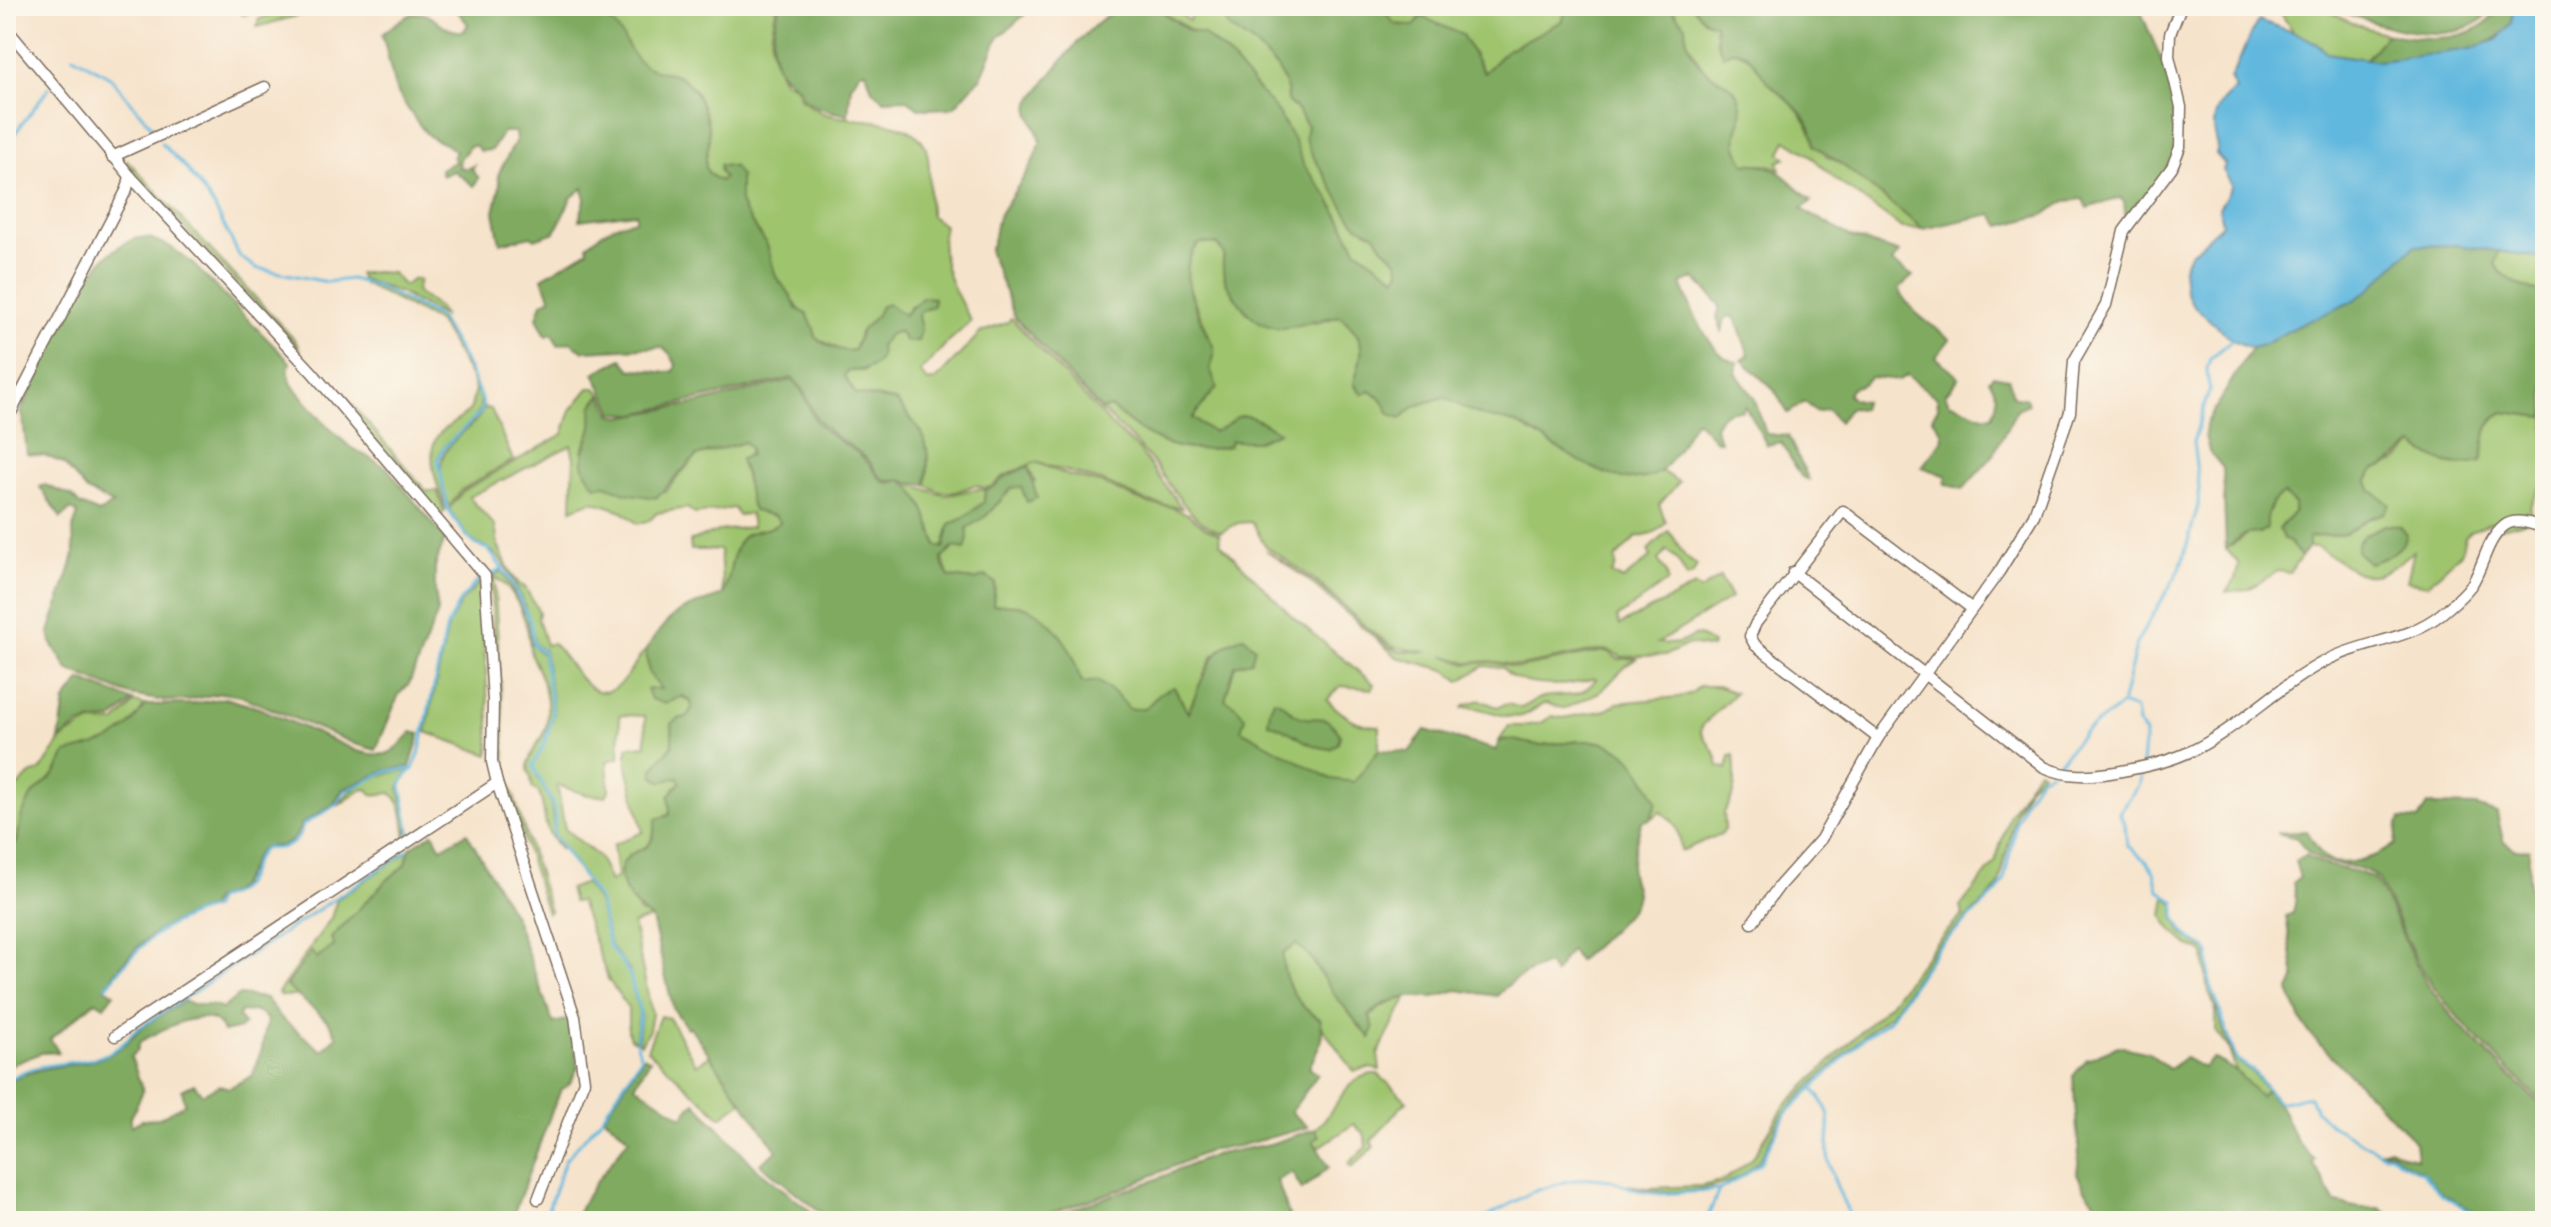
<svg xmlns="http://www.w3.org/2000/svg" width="2551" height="1227" viewBox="0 0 2551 1227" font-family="'Libre Caslon Text',serif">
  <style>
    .green { fill: #9fc46e; stroke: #6d7746; stroke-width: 2; fill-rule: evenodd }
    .forest { fill: #7faa61; stroke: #5d6a40; stroke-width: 2; fill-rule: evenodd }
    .water { fill: #61b8de; stroke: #4e717e; stroke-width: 2 }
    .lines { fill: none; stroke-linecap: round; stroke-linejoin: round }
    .stream { stroke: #61b8de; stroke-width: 3 }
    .minor-casing { stroke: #7c6b5b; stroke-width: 13 }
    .minor { stroke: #fff; stroke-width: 10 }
  </style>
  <rect width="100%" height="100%" fill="#fbf7ec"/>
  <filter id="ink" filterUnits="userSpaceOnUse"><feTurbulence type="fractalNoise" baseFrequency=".0125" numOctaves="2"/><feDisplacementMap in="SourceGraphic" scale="16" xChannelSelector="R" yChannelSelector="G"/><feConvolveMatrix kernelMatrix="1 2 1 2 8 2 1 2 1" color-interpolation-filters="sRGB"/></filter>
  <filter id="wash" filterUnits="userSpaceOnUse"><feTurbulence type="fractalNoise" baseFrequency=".006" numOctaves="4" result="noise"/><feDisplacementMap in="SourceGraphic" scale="32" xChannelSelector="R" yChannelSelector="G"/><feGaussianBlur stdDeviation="1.8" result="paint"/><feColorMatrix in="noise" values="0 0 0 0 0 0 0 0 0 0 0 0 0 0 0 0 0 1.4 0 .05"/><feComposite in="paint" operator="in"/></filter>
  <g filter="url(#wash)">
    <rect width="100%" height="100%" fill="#f6e3cb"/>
    <g class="green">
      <path d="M239 6H369L324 8 257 27 259 19 269 16 270 13 258 10 243 15Z"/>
      <path d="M592 6H777C769 39 767 52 785 82 795 84 799 88 800 98 807 104 817 111 826 114 855 124 913 114 926 149 933 171 926 194 931 216L944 225C937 261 954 291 971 321L947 343 920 372 928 382 936 380 981 332 1007 323 1011 318 1111 425 1139 450 1182 508 1148 502 1104 482 1035 462 1067 475 1103 484 1148 504 1171 507 1188 514 1206 528 1219 534 1220 543 1293 617 1374 684 1372 689 1340 686 1327 700C1341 714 1358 727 1379 726V750L1354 782 1331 780 1240 730 1237 707 1225 699 1235 665 1213 655 1187 714 1182 700 1160 693 1145 709H1129L1115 693 1083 683 1076 671 1073 656 993 606 995 583 986 576 975 580 949 577 942 558 955 547 966 528 986 516 1012 488 1035 482 1028 466 1035 462 1002 477 993 486 985 488 975 485 955 492H940L926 485C932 440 924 434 896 401L856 394 844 376 848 371H865L888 334 899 331 906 342 921 329 918 316 921 311 930 308 911 306 904 315H877L861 331 854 350 846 353 815 337C813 319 784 294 775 276 770 266 771 255 767 245 760 230 745 220 740 203 737 190 741 179 734 167L721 165 724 178 720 181C694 168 711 155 709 134 708 122 701 104 696 93 685 72 660 76 643 65 630 56 625 39 615 26 609 18 599 14 592 6Z"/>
      <path d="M1154 6H1172L1189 21 1194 6H1218L1229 27 1256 46 1278 69 1287 89 1288 102 1299 112 1307 126 1305 137 1347 212 1359 226 1375 234 1382 246 1397 260 1400 271 1396 277 1356 249 1329 198 1304 166 1285 124 1227 54Z"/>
      <path d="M1381 6H1568V7L1562 21 1507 50 1484 73 1462 35 1421 17 1414 26 1395 24Z"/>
      <path d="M1668 6H1692L1705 21 1715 24 1717 42 1751 58 1771 84 1795 105 1827 157 1839 162 1923 229 1902 228 1835 179 1811 156 1786 140 1780 153 1786 158 1778 162 1780 170 1768 164H1745C1735 148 1733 139 1741 121L1713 76 1703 69 1685 38 1676 13Z"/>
      <path d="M2277 6 2327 10 2354 24 2387 34 2366 59 2326 53 2297 33H2293Z"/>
      <path d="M127 160 295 340 300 350 126 167Z"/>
      <path d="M1200 243H1216L1224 254C1219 280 1232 293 1247 313L1317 323 1340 316C1370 342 1362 352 1354 385L1363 394 1371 391 1401 418 1415 406 1444 397 1488 417 1507 420 1523 427 1556 446 1642 478 1661 471 1679 482 1659 505 1666 522C1660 530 1648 538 1637 536L1615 559 1616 565 1612 574 1623 580 1651 557 1648 550 1668 531C1682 543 1675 553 1697 565L1693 574 1687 577 1677 559 1667 550 1658 560 1667 573 1668 581 1617 618 1620 625 1695 586 1700 590 1720 577 1731 598 1658 643C1663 643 1672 645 1678 643 1698 638 1688 628 1713 644L1712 648 1689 644 1666 655 1622 657 1607 650H1600L1520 666 1490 661 1468 663 1443 655 1466 664 1491 662 1518 668 1600 652H1608L1618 659 1638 658C1619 668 1612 684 1599 692 1595 694 1568 708 1564 708 1558 708 1551 704 1545 703 1538 706 1529 714 1522 716 1501 720 1483 705 1463 708L1465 705 1480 700 1497 707 1508 704 1521 708C1529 705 1535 699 1544 697 1567 692 1578 703 1596 679L1594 678C1571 687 1519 690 1503 668L1484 666 1460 681 1445 670 1397 657 1307 579 1266 550 1316 583 1370 632 1391 648 1399 651 1427 652 1394 647 1371 631 1317 581 1267 547C1259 539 1259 530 1251 522L1238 523 1221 532C1188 521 1172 485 1151 460 1136 442 1118 426 1101 410L1110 407C1150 440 1175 457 1229 446L1231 441H1257L1278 432 1237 417 1225 429 1213 432 1192 418 1217 387 1209 368C1227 329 1159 281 1200 243Z"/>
      <path d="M2499 251 2540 257 2545 265V293C2528 290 2503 281 2495 264Z"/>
      <path d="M375 272 392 273 404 286 413 279 419 280 416 292 439 308 443 316 398 292 361 279 359 274Z"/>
      <path d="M362 283 376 286 439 318 466 363 481 400 480 410 473 420 444 447 438 458 446 511C439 491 422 449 441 432 451 423 463 419 471 408L475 389 472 379 439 322Z"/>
      <path d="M335 385 426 491H437L444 512 438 519 331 387Z"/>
      <path d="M589 388H596L602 395 595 401 592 428 582 451C613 495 612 494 666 491L696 456 745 442 750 448 744 470 746 482 766 513 775 516 781 523C769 531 756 529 744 536 731 544 731 580 723 595L720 550H691L690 541 719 531 752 527 750 514 738 515 734 508 695 514 687 508 657 513 650 520 638 524 620 510 592 501 572 509 574 458 571 445 469 497 495 526 498 545 511 574 520 585 525 587 539 612 538 619 546 645 552 643C569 656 589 711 619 685 630 676 635 660 646 650L649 673 661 689 691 701 692 708 687 717 677 719 672 746 653 769 678 777 681 782 674 788 669 815 657 819C652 843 652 846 629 855L638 911 652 918 633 924 652 1014 649 1030 641 1044 638 1041 641 1013 633 993 630 971 610 945 599 900 554 834 555 814 552 800 537 776C542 786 549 795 551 806 556 826 549 830 561 850 540 827 548 818 539 792 530 788 532 786 531 778 530 770 528 775 528 766 529 750 546 738 547 721 550 697 542 678 532 657 529 652 530 645 529 639 526 617 514 587 494 577L506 771 550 911 547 913 499 764 498 703 490 578 502 571 527 617 532 645 543 655 553 713 544 744 554 714 544 650 535 645C531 618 512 565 489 549 485 546 480 546 477 544 465 536 457 521 449 509L463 491 563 434 571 410ZM620 715 645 716 646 745 627 747V767L643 832 613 845 617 877 610 882 599 857 565 829 557 785 588 795 606 796 609 790 607 761 619 758Z"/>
      <path d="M484 408 491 409 513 460 461 490 449 507C438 465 433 457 468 428 475 421 481 417 484 408Z"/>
      <path d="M2504 412 2545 417V480L2531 504 2529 521 2496 529 2492 522 2471 531 2465 537 2461 553 2427 585 2407 581 2414 551C2364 591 2365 576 2317 547H2309V537L2346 534 2367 519 2385 513 2389 504 2371 490 2367 481 2374 468 2396 462 2414 445C2435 462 2453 469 2481 462 2489 435 2477 431 2504 412ZM2385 525V558L2370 563 2357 552V543L2366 534Z"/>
      <path d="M908 485C920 486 929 491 940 494 956 498 969 486 985 490L984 502 962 519 950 524 943 548 937 546 925 512Z"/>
      <path d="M2284 494 2294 503V512L2280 529 2301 557 2289 573 2278 571 2249 589 2226 592 2235 579 2239 564 2226 549 2248 534 2260 533 2275 498Z"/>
      <path d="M480 582 489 721V755L426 732 448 626 461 602Z"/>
      <path d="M1699 686H1717L1735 693 1702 726 1701 732 1716 755 1719 766 1727 769 1730 756 1734 755C1736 776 1737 796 1724 812L1725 829 1721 834 1681 851C1680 834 1677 820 1660 812L1650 819 1657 802C1640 769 1627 741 1586 741 1572 741 1557 744 1542 745 1527 745 1514 737 1499 741L1509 726H1523L1541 723 1552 716 1563 718 1606 710 1617 703 1679 697 1692 693Z"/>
      <path d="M135 702 145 705C134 723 116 743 93 748 82 751 73 752 64 759 59 763 58 770 54 775 42 788 30 796 23 814 16 831 23 838 6 852L10 794 30 774 40 771 60 742 69 734 91 722 115 723Z"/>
      <path d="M2038 769 2042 772 2028 787 2016 811 1999 885 1990 896 1936 948 1890 1015 1870 1030C1842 1058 1811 1083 1786 1112 1773 1126 1770 1145 1759 1160 1732 1194 1665 1198 1627 1185L1647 1188 1702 1186 1724 1180 1738 1170 1752 1159 1784 1107 1890 1003 1936 943 1963 915 1961 906 1995 862 2010 814Z"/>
      <path d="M409 771 399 788 408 825 406 839C404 823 404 804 391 793L372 795 368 789 361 790 338 806C350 785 385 770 409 771Z"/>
      <path d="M409 851 406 864 384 883 331 938 334 945 316 958 311 952 287 986 298 996H281L278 993 331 918 337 899Z"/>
      <path d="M585 883 598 901 609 946 629 973 639 1013 635 1041 630 1038 628 1032V1008L608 979 580 901 573 902 569 889Z"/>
      <path d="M2166 896 2174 904V917L2183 934 2207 951 2209 979 2223 1030 2235 1059 2253 1073 2266 1089 2260 1097 2236 1071 2228 1047 2216 1031V1012L2207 984 2204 954 2200 950 2188 946 2168 926 2163 916Z"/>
      <path d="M1297 943 1308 954 1320 974 1362 1030C1372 1009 1385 1004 1407 997L1378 1054 1380 1070 1369 1068 1354 1071 1323 1029 1320 1019C1297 1008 1281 979 1283 954Z"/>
      <path d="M660 1016 669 1018 696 1065 710 1055 742 1102 721 1117 647 1050Z"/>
      <path d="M1372 1074H1378L1407 1101C1393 1113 1386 1128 1371 1140L1374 1147 1352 1167 1348 1164 1366 1147 1365 1136 1354 1124 1318 1148 1313 1141 1319 1136 1315 1129C1337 1112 1342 1079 1372 1074Z"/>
    </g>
    <g class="forest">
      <path d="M453 6C471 6 587 4 593 8 599 11 607 18 612 23 626 35 629 56 645 66 654 72 663 71 674 74 694 80 708 114 709 134 711 155 694 169 720 181L724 178 720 172V165L734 167 740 176V202L745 213 767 245 776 277 790 294 797 309 807 314 814 328 815 337C824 345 842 353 854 350L861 331 877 315 881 306 889 304 904 315 923 297 934 298 933 306 921 311 918 316 921 329 918 341 906 342 899 331 888 335 880 347C885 367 864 371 848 371L844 376 856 394 896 401C925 435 932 440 926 485L909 483 901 479C895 480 888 483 883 479 876 475 873 464 867 459 852 444 832 438 818 420 808 407 807 389 792 378L635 414 614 413 594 373 622 359 631 370C649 366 655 376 674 371L676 365 671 355 662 347 584 351 570 342 558 345 552 334 546 336 537 318 542 303 551 298 542 278 588 250 587 245C607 229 611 225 636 220V213L579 220 585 200 583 188 571 198 555 232 535 239 531 236 500 243 494 212 500 186 498 175 516 140 515 132H503L492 150 480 151 476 146H470L460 159 459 167 466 169 475 165 472 170 479 178 474 186 454 171 442 176 440 169 455 162 453 156 456 152C445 140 434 143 425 132 417 122 397 95 394 84 390 67 387 51 382 34 391 28 400 19 410 15 431 5 442 35 464 31L468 24Z"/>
      <path d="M779 6H1030L1024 15 998 38 981 77 955 106 950 108 926 109 919 108 906 99 884 100 872 90 866 71 860 72 851 86 848 115C829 110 818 111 802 97L801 90C796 85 789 82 785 77 766 56 773 31 779 6Z"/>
      <path d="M1123 6H1154L1189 31 1203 34 1227 54 1277 111 1295 142 1304 166 1329 198 1356 249 1396 277 1400 271 1397 260 1382 246 1375 234 1359 227 1347 212 1310 151 1305 137 1307 126 1299 112 1288 102 1287 89 1278 69 1256 46 1229 27 1218 6H1381L1395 24 1414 26 1421 16 1462 35 1484 73 1507 50 1562 21 1568 6H1668L1686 26C1684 40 1694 60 1705 70 1716 80 1733 83 1739 98 1749 126 1724 130 1745 164 1779 162 1787 181 1812 201L1802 209 1851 237 1900 253 1892 262 1913 276 1899 288C1908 312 1930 323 1950 339L1936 357 1959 378 1945 394 1949 402 1983 416H1992C1999 403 1998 392 1989 380L1993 376 2009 379 2013 397 2026 398 2028 404 2017 409 1992 457 1963 489 1945 484 1947 476 1922 467 1943 439 1942 432 1932 417 1938 408 1937 398 1907 375 1899 380 1870 377 1864 384 1851 388 1848 394 1853 399 1864 401 1862 409 1849 408 1839 422 1827 409 1817 412 1805 402 1788 413 1774 390 1742 360 1749 355 1735 318 1730 316 1725 318 1722 331 1717 319 1720 305 1695 278 1681 284C1689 304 1713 362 1738 362L1736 373 1754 398 1766 434 1788 436 1809 480 1801 476 1781 442 1767 445 1745 406 1742 411C1728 410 1721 413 1715 426L1720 441H1716L1696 420C1688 431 1670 465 1661 471 1621 501 1554 442 1519 425 1509 420 1500 420 1489 418 1474 414 1458 405 1444 397L1415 406 1401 418 1390 414 1383 401 1371 391 1363 394 1354 384C1362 352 1370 341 1340 316 1296 321 1272 347 1238 301 1226 285 1220 275 1224 254L1217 244 1200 243C1173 267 1196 306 1206 333 1209 339 1214 344 1214 350 1215 357 1212 362 1210 368L1217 387 1192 418 1213 432C1224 429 1227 424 1236 418 1249 410 1267 426 1279 432L1257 441H1231L1229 446C1176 457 1150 440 1110 407L1101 410 1015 318 989 250C997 239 993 225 1000 214 1015 189 1032 170 1041 141L1029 112 1030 102C1054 71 1088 22 1123 6Z"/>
      <path d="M1692 6H2139C2156 56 2195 108 2171 161 2161 183 2140 203 2126 222L2124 202 2120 198 2087 208 2083 199 2066 201 2043 215 2001 226 1992 214 1923 229 1839 162 1814 146C1813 114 1787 102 1767 81 1758 71 1752 52 1735 51 1731 51 1727 53 1723 55L1717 42 1715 24 1705 21Z"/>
      <path d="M2331 6H2493C2465 56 2370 25 2331 6Z"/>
      <path d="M2499 6H2514C2511 12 2513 19 2510 24 2495 56 2412 57 2380 61L2366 59 2387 34C2424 40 2480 45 2499 6Z"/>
      <path d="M138 238H150L171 247 192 263 290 362 288 372 292 385 324 423 350 447 386 467 445 538 435 567V591L438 612 409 684 399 694 376 750 355 744 241 696 222 693 188 700 164 701 130 695 68 670 51 642 49 632 71 566 74 554 73 528 78 514 71 509 61 518 40 487 45 485 72 496 80 505 99 513 113 504 87 491 63 463 46 456 27 454 23 418 20 412C31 389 43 367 54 344 74 305 92 252 138 238Z"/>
      <path d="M2457 245 2499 251 2495 264C2504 281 2528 290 2545 293V417L2503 412C2477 431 2489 435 2481 462 2453 469 2436 462 2414 445 2397 454 2396 465 2374 469L2368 481 2371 490 2390 504 2385 513 2367 519 2346 534 2309 537V547L2301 557 2290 543 2283 539 2279 529 2294 512V503L2284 494C2270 500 2266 513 2267 528 2259 534 2257 532 2248 534 2240 535 2233 543 2226 549L2223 468 2209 451 2205 436 2206 424 2251 348 2263 345 2297 326 2352 301 2414 246Z"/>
      <path d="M791 380C807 390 807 410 817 422 828 436 842 442 857 452 867 460 874 470 882 481L890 483 901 480C922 492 930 525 937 546L944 548 950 524 962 519 984 502 985 490 994 487 1003 478 1028 466 1037 498 1027 502 1021 487 1012 488 986 516 967 528 968 539 965 549 954 547 942 558 943 566 949 577 975 580 985 576 995 583 993 605C1001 605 1010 604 1018 605 1041 609 1062 634 1072 654 1076 664 1077 674 1083 683L1097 681 1115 693 1129 709H1145L1160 693 1174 687 1188 713C1202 683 1209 644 1244 637L1255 647 1251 661 1235 665 1225 699 1237 707 1245 718 1241 730 1331 779 1354 782 1379 750 1409 752 1425 730 1496 750 1499 741C1514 737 1527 745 1542 745 1557 744 1572 741 1586 741 1628 741 1640 769 1657 802L1650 819 1642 821C1638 830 1632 861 1631 871 1631 882 1639 890 1635 902 1631 915 1591 949 1578 961L1570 950 1554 974 1548 964C1529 971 1510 980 1497 996L1457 990 1434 997H1407L1384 1004 1369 1015 1374 1028 1370 1038 1336 997 1308 954 1296 944 1283 954C1281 979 1298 1008 1320 1019 1326 1038 1317 1050 1309 1068L1318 1074 1291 1112 1308 1127 1239 1146 1213 1149 1121 1189 1027 1221H832L760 1164 777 1151 690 1027 687 1028 673 1008 652 919C635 909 606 876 629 856 635 850 645 851 650 843 655 837 655 827 656 819L670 815 669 796 680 782 678 777 662 782 654 777 653 769 672 746V723L677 719 687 717 692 708 691 701 683 696 665 704 651 699 647 689H661L649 673 646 650C671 610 680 610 723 595 731 580 731 544 745 536 756 528 770 532 780 522L775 516 753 511C749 499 748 490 746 478 745 471 741 466 740 459L750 455V448L745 442 696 456 656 498 625 493 606 485 596 486C575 463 583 456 591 430 596 414 585 409 602 395L612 415 621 417 699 403Z"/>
      <path d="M2385 525 2400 526 2407 535C2402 551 2384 559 2369 563L2357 552V543L2366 534Z"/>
      <path d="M81 680 133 701 112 720C86 720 79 723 59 740L65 701Z"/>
      <path d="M225 698 259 708 357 751C389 759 391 755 412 732L420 734 410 767 386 770 342 790 334 804 301 824C295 846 283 847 264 847 241 867 256 887 214 899L210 908C158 925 135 942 105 988L114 993 104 1006 96 1001 50 1039 59 1052 41 1053 6 1067V852L17 843 21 817 31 796 56 773 66 753C104 743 123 741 145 705L192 704Z"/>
      <path d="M1274 700C1287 704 1286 709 1295 714 1316 726 1322 706 1340 735L1338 743 1330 749C1303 747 1295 730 1268 723L1270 709Z"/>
      <path d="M2427 805 2476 806 2497 813 2503 841 2515 849 2529 850V890L2545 922V1106C2504 1063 2457 1024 2425 974 2406 945 2395 910 2378 879 2350 854 2321 878 2297 838L2277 833 2307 831C2313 839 2317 852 2325 858 2342 870 2381 856 2395 844L2397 825 2401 819 2418 820Z"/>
      <path d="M433 833 441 848 467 833 515 918 553 1023 571 1019 578 1067 570 1083 561 1090 553 1108 511 1221H6V1085L9 1082C41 1062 79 1069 112 1053 123 1048 128 1040 136 1033 150 1020 169 1011 184 1001 199 1010 205 1000 222 1009L239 995 266 998 280 1017 322 1051 337 1036 328 1021 286 986 311 952 317 958 334 946 331 938 384 883 406 864 410 848ZM254 1011 262 1014 267 1020 262 1049 252 1076 229 1088 220 1085 202 1094 194 1084 182 1090 185 1104 159 1118 142 1120 131 1126V1117L143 1091 131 1057 137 1051 140 1042C159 1031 213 1000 223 1032L240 1028 244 1024 238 1017 241 1012Z"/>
      <path d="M2306 855C2327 872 2355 865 2376 881 2393 910 2404 942 2420 971 2450 1025 2503 1065 2545 1110V1221H2492L2441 1193 2423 1172 2402 1162 2391 1152 2380 1151 2389 1148 2403 1155 2417 1158 2415 1143 2408 1134 2310 1034 2300 1018 2289 991 2295 978 2286 916 2293 913 2296 899 2293 882 2300 878 2295 861Z"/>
      <path d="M2118 1046 2149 1053 2169 1069 2185 1058 2203 1068 2213 1058 2236 1071 2260 1096 2266 1089 2283 1111 2297 1142 2315 1159 2313 1164 2336 1203 2360 1208H2380L2397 1221H2111L2084 1188 2077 1173 2079 1156 2073 1076 2087 1059Z"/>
      <path d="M644 1056 650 1060 635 1085 682 1117 695 1102 756 1168 823 1221H572L594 1185 629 1138 604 1117Z"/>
      <path d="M1315 1129 1319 1136 1313 1141 1329 1167 1302 1190 1292 1172 1277 1180 1291 1221H1040L1152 1181 1214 1155 1270 1144Z"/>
    </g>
    <path class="water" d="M2514 6H2545V258L2457 245 2414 246 2370 289 2352 302 2297 326 2263 345 2251 348 2232 340 2205 316 2192 304 2185 288 2183 269 2190 254 2222 224 2219 208 2232 186 2223 170 2225 164 2216 154C2220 145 2216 143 2215 135 2211 114 2220 100 2236 90L2230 78C2242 60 2246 37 2259 20 2281 30 2311 33 2326 53L2380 61 2470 49 2497 40 2511 23Z"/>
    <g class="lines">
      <g class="stream">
        <path d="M73 56 110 77 157 133"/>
        <path d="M161 143 187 169 214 206 240 257 256 268 327 282 351 279 377 286 440 318 467 364 483 403 481 412 444 448 438 460 448 510 466 535 476 545 488 549 509 578 530 621 534 646 543 651 553 714 545 742 533 766 551 800 555 815 553 834 599 900 609 946 629 972 640 1013 636 1042 641 1058 601 1119 565 1160 544 1221"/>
        <path d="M6 145 49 88"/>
        <path d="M489 576 503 568"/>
        <path d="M2123 705 2136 709 2138 724 2145 734 2142 764"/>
        <path d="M2055 767 2083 733 2122 705 2137 642 2180 569 2198 506 2199 488 2193 442 2209 391 2207 368 2210 359 2232 340"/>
        <path d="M2141 772 2140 783 2119 813 2125 825 2127 845 2147 862 2154 872 2158 889 2175 902V917L2184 932 2192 940 2206 947 2209 953V979L2236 1059 2253 1071 2278 1102C2289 1103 2301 1095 2310 1097L2316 1111 2331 1125 2383 1154H2390L2401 1163 2423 1173 2441 1195 2490 1221"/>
        <path d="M411 838 401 786 405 777 413 769 419 754 447 626 459 602 478 580"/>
        <path d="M106 987C141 944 158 924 213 908L217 899C259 888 243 868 265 848 284 850 299 846 303 825L336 805 344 792 387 771 413 769"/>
        <path d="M6 1083C41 1050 103 1078 133 1032L407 851"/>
        <path d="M1814 1090C1841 1121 1823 1131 1829 1162 1833 1182 1844 1202 1852 1221"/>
        <path d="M1480 1221 1532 1192 1568 1181 1591 1178 1610 1180 1643 1192 1661 1194 1719 1190 1745 1175 1760 1163 1786 1114 1866 1036 1888 1021 1937 949 1996 893 2004 881 2016 822 2024 801 2040 777 2050 772"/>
        <path d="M1706 1221 1719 1190"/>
      </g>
    </g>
  </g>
  <g filter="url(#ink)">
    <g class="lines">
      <g class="minor-casing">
        <g id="minor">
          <path d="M6 28 130 176 127 189 6 422"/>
          <path d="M112 157 265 87"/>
          <path d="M1793 572 2044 767C2067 778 2092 776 2116 772 2140 768 2165 763 2187 753 2238 730 2278 685 2329 659 2366 641 2409 640 2441 614 2452 605 2464 595 2472 584 2484 565 2486 541 2504 526 2516 517 2532 524 2545 528"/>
          <path d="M1878 738 1755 645 1750 636 1756 623 1843 511 1971 608"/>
          <path d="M497 783 575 1017 584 1081 538 1199"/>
          <path d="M1752 923 1780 885 1821 839 1878 738 1999 572 2034 515 2070 412 2074 361 2106 305 2124 231 2172 167 2180 147 2181 107 2169 56 2170 34 2181 6"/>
          <path d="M115 1036 497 783 492 762 493 701 485 576 312 372 130 176"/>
        </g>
      </g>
      <use href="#minor" class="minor"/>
    </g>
  </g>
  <rect width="2551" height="1227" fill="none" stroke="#fbf7ec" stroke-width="32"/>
</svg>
